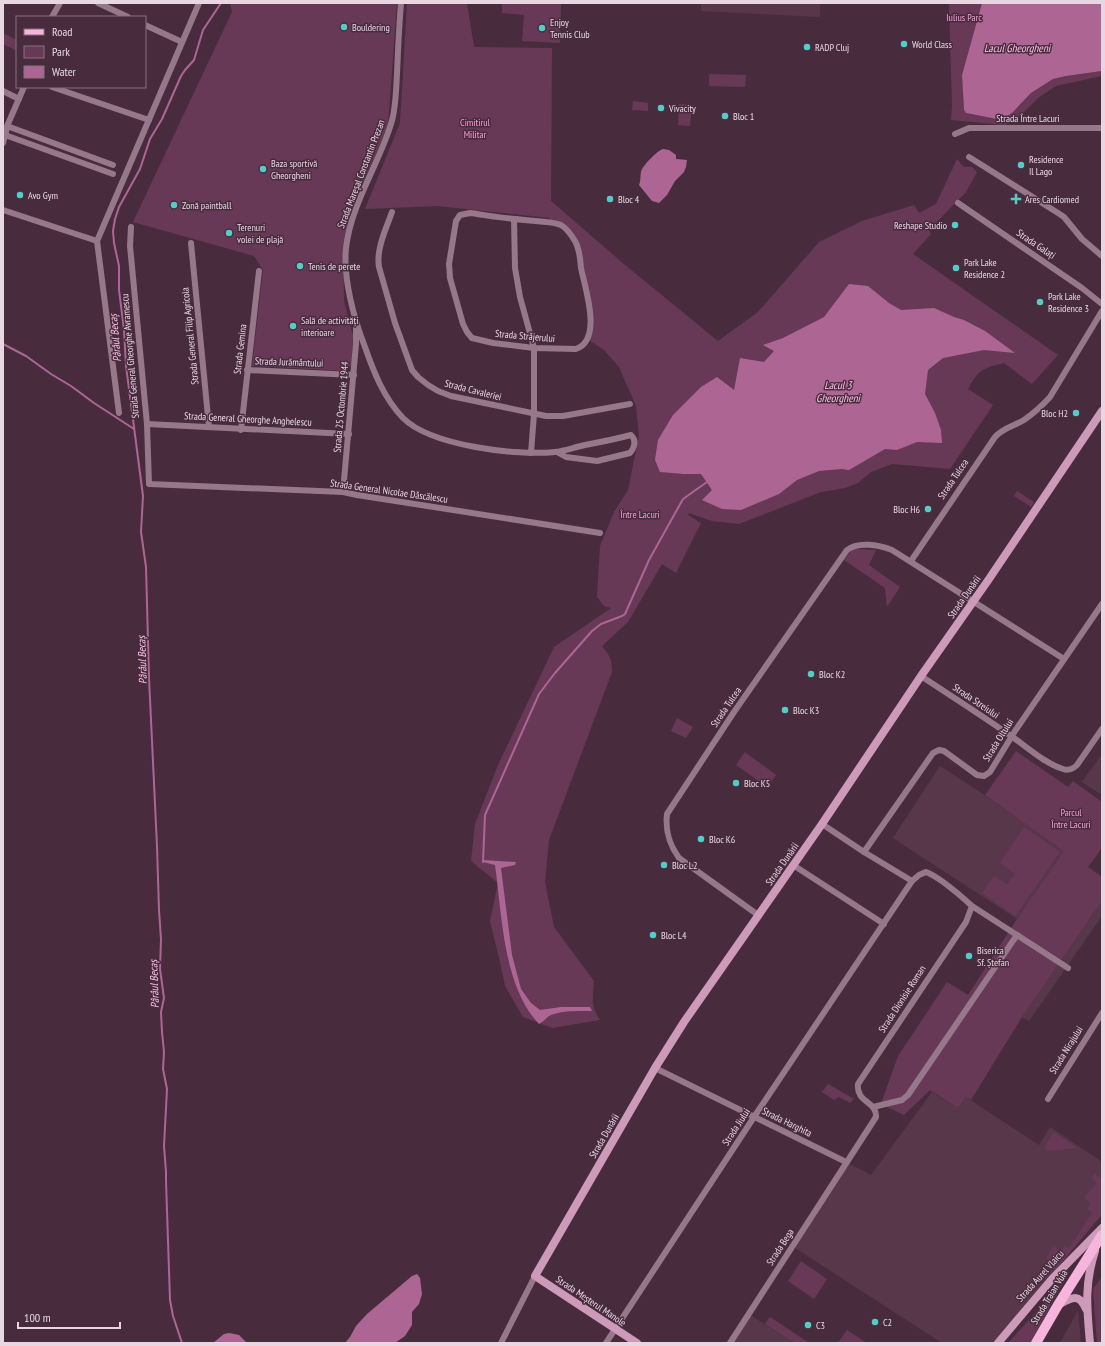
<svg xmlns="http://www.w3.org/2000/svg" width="1105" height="1346" viewBox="0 0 1105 1346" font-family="'PT Sans Narrow',sans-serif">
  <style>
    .built { fill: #58374b }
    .green { fill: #673957 }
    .water { fill: #ad6694 }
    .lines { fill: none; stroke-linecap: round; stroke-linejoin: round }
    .stream { stroke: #ad6694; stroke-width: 2 }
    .street { stroke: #97778a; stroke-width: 6 }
    .secondary { stroke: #cd9ab9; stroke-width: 8 }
    .primary { stroke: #f7b5de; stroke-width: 10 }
    .poi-dot { fill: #54cdc8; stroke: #482c3e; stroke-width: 1.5 }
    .labels { text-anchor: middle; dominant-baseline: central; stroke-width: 3; stroke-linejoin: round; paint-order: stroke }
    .park-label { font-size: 10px; fill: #fe9cdb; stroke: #482c3e }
    .poi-label { font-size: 10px; fill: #e8d6e1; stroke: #482c3e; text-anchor: start }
    .street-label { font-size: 10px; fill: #e8d6e1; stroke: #482c3e }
    .water-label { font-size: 11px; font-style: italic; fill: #fdc1e6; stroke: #482c3e }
  </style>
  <rect width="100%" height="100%" fill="#482c3e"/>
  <g class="built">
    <path d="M701 3H820V17L701 11Z"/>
    <path d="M1102 754V795L1082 782Z"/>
    <path d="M940 766 980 792 1065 851 1017 919 893 838Z"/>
    <path d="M1102 901V916L1029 1021 1022 1017Z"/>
    <path d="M932 1092 958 1108 966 1097 1039 1145 1050 1127 1102 1162V1215L993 1343H942L792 1246 846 1162 871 1175Z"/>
    <path d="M1078 1310 1081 1343H1060Z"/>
    <path d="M749 1314 794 1343H730Z"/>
  </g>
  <g class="green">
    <path d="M230 3H397L388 125 350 214 343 256 344 301 353 336 352 365 345 371 252 366 263 270 254 256 133 222 232 12Z"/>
    <path d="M407 3H467L474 47 552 48 551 201 625 265 718 341 758 312 819 242 862 221 914 205 919 213 936 204 957 159 964 167H972L977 172 966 192 929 230 931 234 913 254 1058 355 1032 384 1004 363C983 368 979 369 968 389L993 405 950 469 892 464 871 472 858 483 845 488 821 492 739 524 712 521 689 513 688 515 701 523 676 573 662 564 628 622 602 646C610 656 612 659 612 672L549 840 545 882 554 927 594 981C593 997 590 1006 600 1020L552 1028 523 1017 505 986 500 962 490 921 498 883 471 861 475 824 498 765 554 647 611 608 604 606 597 597 600 546 614 512 628 490 639 436 636 406 619 367 604 350 587 339 591 320 579 251 561 225 549 223 550 218 438 206 365 209 400 123Z"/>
    <path d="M502 3H561L560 43 522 41 524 15 502 13Z"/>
    <path d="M949 3H982L962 75 964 110 966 113 997 119 1005 118 1019 106 1031 93 1053 79 1066 76 1102 71V76L1056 86 1038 98 1017 119 1005 125 951 120 952 105Z"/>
    <path d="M3 33 17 40V51L3 44Z"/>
    <path d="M709 74 746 75 745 87 709 86Z"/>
    <path d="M633 101 648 103V111L632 110Z"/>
    <path d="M679 104 692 105 690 126 678 125Z"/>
    <path d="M1017 491 1034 502 1031 507 1014 496Z"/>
    <path d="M855 549 876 550 869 565 900 587 887 607 885 588 844 560 851 551Z"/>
    <path d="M677 718 693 727 686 738 671 731Z"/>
    <path d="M1016 751 1068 787 1073 781 1102 802V848L1088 867 1102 877V901L1022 1017 971 1100 966 1097 958 1108 930 1090 904 1115 887 1107 882 1101 898 1056 947 982 968 995 1017 919 1064 851 985 795Z"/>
    <path d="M745 752 776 775 767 787 736 765Z"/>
    <path d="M1024 827 1060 852 1015 916 982 893 994 876 1007 884 1015 874 1000 863Z"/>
    <path d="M828 1084 854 1099 850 1103 839 1097 834 1100 822 1092Z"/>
    <path d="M1054 1132 1077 1148 1048 1151 1044 1148Z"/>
    <path d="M1095 1174 1102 1179V1214L1055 1270 1047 1265V1256L1054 1246 1061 1251 1065 1246 1069 1248 1092 1213 1087 1209 1091 1203 1084 1198 1097 1183 1091 1178Z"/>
    <path d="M801 1261 827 1279 814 1299 788 1281Z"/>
    <path d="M1102 1277V1343H1097L1093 1289Z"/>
    <path d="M1064 1281 1030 1343H1008Z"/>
    <path d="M770 1317 809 1343H794L765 1324Z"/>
    <path d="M847 1330 867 1343H838Z"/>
  </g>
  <g class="water">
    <path d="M982 3H1102V71L1066 76 1053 79 1031 93 1013 112 1005 118 997 119 966 113 964 110 962 75Z"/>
    <path d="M663 149 669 150 676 155V159L687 160 686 167 684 172 675 181 667 195 659 203 652 201 639 185C641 180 640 177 641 172 642 166 657 151 663 149Z"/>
    <path d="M849 284 868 286 889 303 901 310 934 308 954 317 964 320 985 331 1015 353 984 350 943 358 928 370 925 394 935 413 941 430 942 443 917 442 897 450 885 449 849 470 842 469 819 471 797 480 779 494 741 510 722 509 702 500 712 490 701 474H684L660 472 655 460 658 440 673 415 701 387 717 377 734 390 740 358 764 362 774 351 763 345 783 338 824 317Z"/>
    <path d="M483 860 516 862 515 865 501 868 512 955 521 989 531 1003 540 1010 561 1007H590L592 1011C579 1011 563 1010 551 1015 546 1017 544 1022 539 1024 503 986 502 915 495 865L483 862Z"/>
    <path d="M417 1274 420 1278 422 1294 419 1304 412 1312V1325L405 1336 395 1343H345L350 1337 356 1326 367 1314 412 1276Z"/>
    <path d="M229 1333 239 1335 247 1343H213L224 1334Z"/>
  </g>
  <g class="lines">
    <g class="stream">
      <path d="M3 344 26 356 51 374 71 386 94 403 134 429"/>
      <path d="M483 862 485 815 539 694 555 673 592 631 601 624 622 616 625 614 649 560 683 499 707 482"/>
      <path d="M182 1343 173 1316 170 1300 166 1181V1172L164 1146 167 1089 163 1069 164 1052 162 1032 161 1012 164 998 160 969 161 939 159 910 157 846 149 678 146 567 141 532 143 496 126 366 124 330 119 290V266L114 243 113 231 115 219 119 207 140 169 150 139 162 119 181 76 185 70 194 60 203 30 221 3"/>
    </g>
    <g class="street">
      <path d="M98 3 128 17"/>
      <path d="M401 3C399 27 398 50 397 74 396 90 396 109 391 124 378 166 351 204 346 248 343 279 354 319 365 347 374 373 384 398 403 418 431 446 517 456 555 452 565 451 575 447 585 445 601 442 616 439 631 435 637 441 634 448 630 453L597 461 566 457 557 452"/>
      <path d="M52 17 60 3"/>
      <path d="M145 25 182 42"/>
      <path d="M52 87 149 120"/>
      <path d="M3 91 19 99"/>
      <path d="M7 126 113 165"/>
      <path d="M955 134 969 128H1102"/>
      <path d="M5 135 113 174"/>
      <path d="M3 143 8 124 24 87"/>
      <path d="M969 157 1058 213 1064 217 1082 239 1102 256"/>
      <path d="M958 203 1082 288 1102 304"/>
      <path d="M3 210 97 241"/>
      <path d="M392 212C386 229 376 249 379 267L395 323 412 370 418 377 428 385 438 391 451 396 546 416H563L630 404"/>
      <path d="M470 213C485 215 500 218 516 219 526 221 553 221 561 225 566 228 572 236 575 241 580 250 580 259 581 268 585 288 603 340 576 349L534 348 493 343 472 338 467 332 463 324 450 278 449 264 456 221 460 215Z"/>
      <path d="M514 219 515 268 520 297 534 348V414L531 453"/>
      <path d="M131 227 130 246 147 424 149 484 343 492 357 495 600 533"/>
      <path d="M191 243 209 427"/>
      <path d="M247 370 354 375"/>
      <path d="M119 413 97 241 199 3"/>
      <path d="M147 424 349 434"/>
      <path d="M241 430 259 271"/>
      <path d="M343 492 356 344V328"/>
      <path d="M911 561 995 437C1003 428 1014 426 1024 420 1034 413 1042 406 1050 397L1102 311"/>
      <path d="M921 676C951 696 981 715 1011 736 1027 747 1044 763 1063 769 1069 771 1073 769 1077 765L1102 729"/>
      <path d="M822 824 864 852 912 881"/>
      <path d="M864 852 933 753 939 750 944 751 977 775 984 776 990 772 1015 731 1102 604"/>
      <path d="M793 865 884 924"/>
      <path d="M758 915 679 858C669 844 665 831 667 814L734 712 847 550C858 541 879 545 892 550L1064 659"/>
      <path d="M655 1068 846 1162"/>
      <path d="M1048 1099 1102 1013"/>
      <path d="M873 1107 902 1100 908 1095 1017 935"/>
      <path d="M501 1343 535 1276"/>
      <path d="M606 1343 754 1117 912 881 919 875 926 872C939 877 961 896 972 906L1068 968"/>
      <path d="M730 1343 876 1117C877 1101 856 1103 858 1084L966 922 972 906"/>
    </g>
    <g class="secondary">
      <path d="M1058 1305C1071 1298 1079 1292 1086 1309"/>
      <path d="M637 1343 535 1276 655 1068 684 1022 822 824 921 676 989 579 1102 411"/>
      <path d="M998 1343 1052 1279 1102 1228"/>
      <path d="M1090 1343C1087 1309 1084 1285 1095 1251"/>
    </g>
    <path class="primary" d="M1036 1343 1058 1305 1102 1235"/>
  </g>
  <g class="poi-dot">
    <circle cx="344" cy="27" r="4"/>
    <circle cx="542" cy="28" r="4"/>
    <circle cx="904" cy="44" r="4"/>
    <circle cx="807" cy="47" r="4"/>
    <circle cx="661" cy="108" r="4"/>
    <circle cx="725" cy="116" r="4"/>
    <circle cx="1021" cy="165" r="4"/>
    <circle cx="263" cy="169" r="4"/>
    <circle cx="20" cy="195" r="4"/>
    <circle cx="610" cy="199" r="4"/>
    <path d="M1014 193h4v4h4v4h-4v4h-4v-4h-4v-4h4z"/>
    <circle cx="174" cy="205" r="4"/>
    <circle cx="955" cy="225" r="4"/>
    <circle cx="229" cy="233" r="4"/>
    <circle cx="300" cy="266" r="4"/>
    <circle cx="956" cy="268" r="4"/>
    <circle cx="1040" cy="302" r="4"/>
    <circle cx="293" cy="326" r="4"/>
    <circle cx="1076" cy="413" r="4"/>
    <circle cx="928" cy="509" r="4"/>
    <circle cx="811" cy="674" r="4"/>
    <circle cx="785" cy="710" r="4"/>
    <circle cx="736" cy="783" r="4"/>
    <circle cx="701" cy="839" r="4"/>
    <circle cx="664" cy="865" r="4"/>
    <circle cx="653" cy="935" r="4"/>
    <circle cx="969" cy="956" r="4"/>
    <circle cx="875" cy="1322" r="4"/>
    <circle cx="808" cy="1325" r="4"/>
  </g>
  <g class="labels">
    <g class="park-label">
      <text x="964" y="17">Iulius Parc</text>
      <text x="475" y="122">Cimitirul<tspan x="475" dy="12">Militar</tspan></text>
      <text x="640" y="514">Între Lacuri</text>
      <text x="1071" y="812">Parcul<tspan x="1071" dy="12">Între Lacuri</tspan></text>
    </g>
    <g class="poi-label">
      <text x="550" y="22">Enjoy<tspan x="550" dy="12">Tennis Club</tspan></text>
      <text x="352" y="27">Bouldering</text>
      <text x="912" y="44">World Class</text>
      <text x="815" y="47">RADP Cluj</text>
      <text x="669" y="108">Vivacity</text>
      <text x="733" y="116">Bloc 1</text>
      <text x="1029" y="159">Residence<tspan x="1029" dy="12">Il Lago</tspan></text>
      <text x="271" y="163">Baza sportivă<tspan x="271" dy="12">Gheorgheni</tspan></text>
      <text x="28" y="195">Avo Gym</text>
      <text x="618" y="199">Bloc 4</text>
      <text x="1025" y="199">Ares Cardiomed</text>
      <text x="182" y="205">Zonă paintball</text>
      <text x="947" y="225" text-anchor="end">Reshape Studio</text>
      <text x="237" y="227">Terenuri<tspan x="237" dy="12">volei de plajă</tspan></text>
      <text x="964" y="262">Park Lake<tspan x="964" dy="12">Residence 2</tspan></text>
      <text x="308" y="266">Tenis de perete</text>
      <text x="1048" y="296">Park Lake<tspan x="1048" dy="12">Residence 3</tspan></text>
      <text x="301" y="320">Sală de activități<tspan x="301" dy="12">interioare</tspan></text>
      <text x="1068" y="413" text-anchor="end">Bloc H2</text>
      <text x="920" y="509" text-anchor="end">Bloc H6</text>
      <text x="819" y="674">Bloc K2</text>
      <text x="793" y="710">Bloc K3</text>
      <text x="744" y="783">Bloc K5</text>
      <text x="709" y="839">Bloc K6</text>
      <text x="672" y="865">Bloc L2</text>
      <text x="661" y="935">Bloc L4</text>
      <text x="977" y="950">Biserica<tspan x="977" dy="12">Sf. Ștefan</tspan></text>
      <text x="883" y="1322">C2</text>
      <text x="816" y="1325">C3</text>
    </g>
    <g class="street-label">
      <text x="1028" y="118">Strada Între Lacuri</text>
      <text transform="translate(361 174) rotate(-69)">Strada Mareșal Constantin Prezan</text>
      <text transform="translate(1036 244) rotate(34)">Strada Galați</text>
      <text transform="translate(190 336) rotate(-96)">Strada General Filip Agricola</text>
      <text transform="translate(525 336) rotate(5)">Strada Străjerului</text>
      <text transform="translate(240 349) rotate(-83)">Strada Gemina</text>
      <text transform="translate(130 356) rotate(-95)">Strada General Gheorghe Avramescu</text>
      <text transform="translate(289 362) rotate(2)">Strada Jurământului</text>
      <text transform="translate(473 390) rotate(14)">Strada Cavaleriei</text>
      <text transform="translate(341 407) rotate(-85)">Strada 25 Octombrie 1944</text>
      <text transform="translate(248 419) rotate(3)">Strada General Gheorghe Anghelescu</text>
      <text transform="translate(953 479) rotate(-56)">Strada Tulcea</text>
      <text transform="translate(389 491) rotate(8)">Strada General Nicolae Dăscălescu</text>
      <text transform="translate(964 597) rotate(-55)">Strada Dunării</text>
      <text transform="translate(976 701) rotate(34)">Strada Streiului</text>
      <text transform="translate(726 707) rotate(-56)">Strada Tulcea</text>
      <text transform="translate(998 740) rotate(-58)">Strada Oltului</text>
      <text transform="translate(782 864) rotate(-55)">Strada Dunării</text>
      <text transform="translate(902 999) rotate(-57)">Strada Dionisie Roman</text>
      <text transform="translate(1066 1050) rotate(-58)">Strada Nirajului</text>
      <text transform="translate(787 1122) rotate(26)">Strada Harghita</text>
      <text transform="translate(736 1127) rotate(-57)">Strada Jiului</text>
      <text transform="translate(604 1136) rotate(-60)">Strada Dunării</text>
      <text transform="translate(780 1247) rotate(-57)">Strada Bega</text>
      <text transform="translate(1040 1276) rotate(-48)">Strada Aurel Vlaicu</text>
      <text transform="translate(1049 1297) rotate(-59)">Strada Traian Vuia</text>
      <text transform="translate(591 1301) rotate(34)">Strada Meșterul Manole</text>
    </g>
    <g class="water-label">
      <text x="1017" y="48">Lacul Gheorgheni</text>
      <text transform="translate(115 338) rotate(-95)">Pârâul Becaș</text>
      <text x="838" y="385">Lacul 3<tspan x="838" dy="13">Gheorgheni</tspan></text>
      <text transform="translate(142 660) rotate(-92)">Pârâul Becaș</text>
      <text transform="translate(154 984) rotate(-92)">Pârâul Becaș</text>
    </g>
  </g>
  <rect width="1105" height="1346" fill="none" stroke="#e8d6e1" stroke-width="8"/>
  <rect x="16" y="16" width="130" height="72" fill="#482c3e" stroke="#88707f"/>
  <rect x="24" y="29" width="20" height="6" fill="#f7b5de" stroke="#88707f"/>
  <text x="52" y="36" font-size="12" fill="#e8d6e1">Road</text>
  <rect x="24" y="46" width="20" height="12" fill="#673957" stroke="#88707f"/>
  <text x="52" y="56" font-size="12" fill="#e8d6e1">Park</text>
  <rect x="24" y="66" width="20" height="12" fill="#ad6694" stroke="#88707f"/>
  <text x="52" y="76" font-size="12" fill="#e8d6e1">Water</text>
  <path d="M18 1322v6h102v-6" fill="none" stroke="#e8d6e1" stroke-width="2"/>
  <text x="24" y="1322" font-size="12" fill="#e8d6e1" stroke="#482c3e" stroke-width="3" paint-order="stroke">100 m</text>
</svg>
